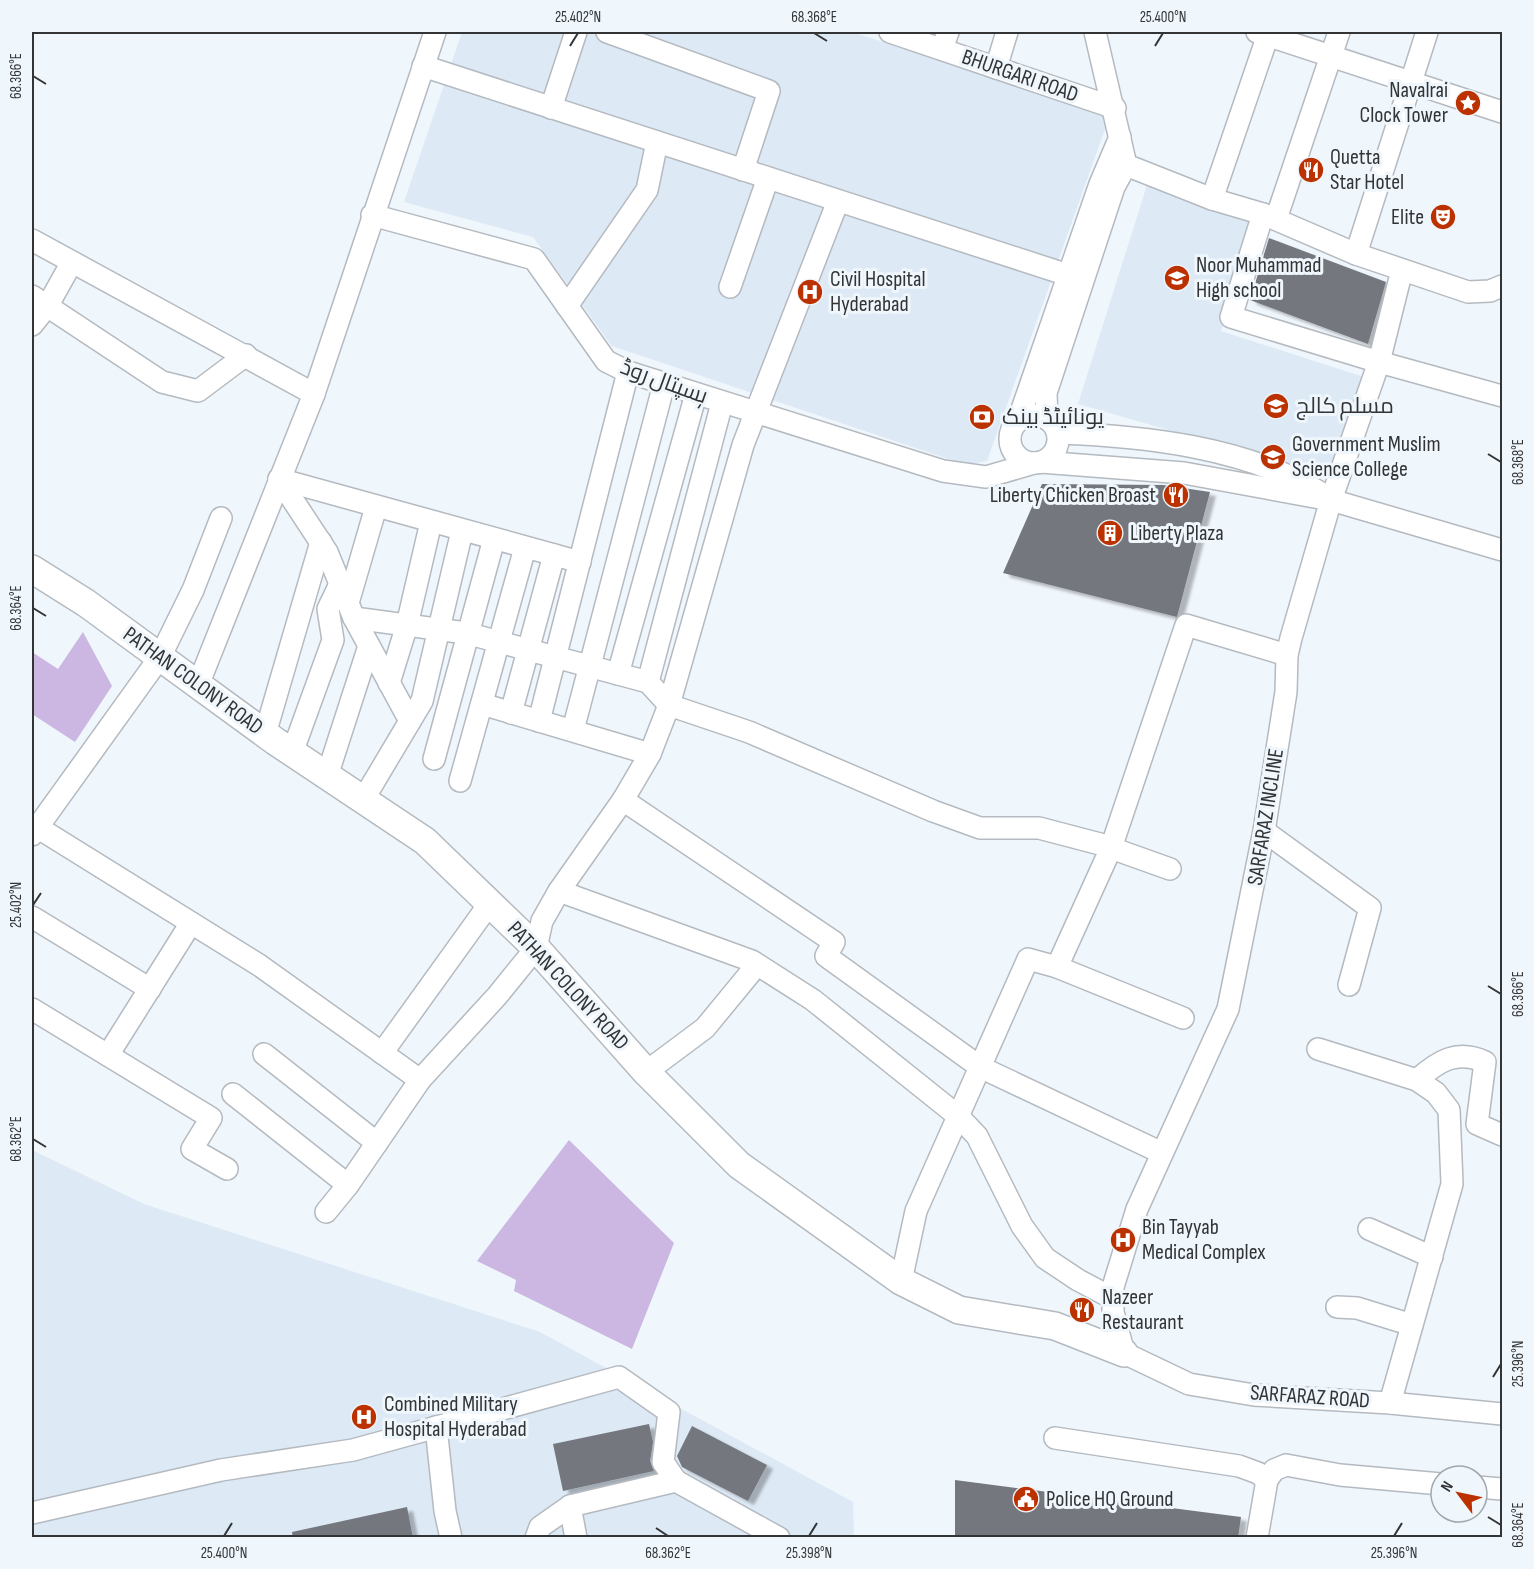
<svg xmlns="http://www.w3.org/2000/svg" width="1534" height="1569" viewBox="0 0 1534 1569" font-family="'Sofia Sans Condensed',Cairo,sans-serif">
  <style>
    .built { fill: #dde9f5 }
    .green { fill: #cbb7e2 }
    .building { fill: #75777e; filter: url(#shadow) }
    .lines { fill: none; stroke-linecap: round; stroke-linejoin: round }
    .minor-casing { stroke: #b4bac0; stroke-width: 24 }
    .major-casing { stroke: #b4bac0; stroke-width: 30 }
    .minor { stroke: #fff; stroke-width: 21 }
    .major { stroke: #fff; stroke-width: 27 }
    .ticks { fill: none; stroke: #323436; stroke-width: 2 }
    .labels { text-anchor: middle; dominant-baseline: central; stroke-width: 6; stroke-linejoin: round; paint-order: stroke }
    .street-label { font-size: 22px; fill: #323436; stroke: #eff6fc }
    .poi-label { font-size: 22px; fill: #323436; stroke: #eff6fc; text-anchor: start }
    .neatline { fill: none; stroke: #323436; stroke-width: 2 }
    .ticks-label { font-size: 15px; text-anchor: middle; fill: #323436 }
  </style>
  <defs>
    <filter id="shadow"><feDropShadow dx="6" dy="4" stdDeviation="1.5" flood-color="#0004"/></filter>
  </defs>
  <rect width="100%" height="100%" fill="#eff6fc"/>
  <g class="built">
    <path d="M462 32H852L1110 115 987 461 966 465 612 346 533 237 404 202Z"/>
    <path d="M1147 185 1254 224 1221 331 1364 377 1332 477 1078 404Z"/>
    <path d="M32 1150 144 1204 540 1332 853 1502 854 1537H32Z"/>
  </g>
  <g class="green">
    <path d="M83 632 112 686 75 742 32 714V652L58 669Z"/>
    <path d="M569 1140 674 1243 632 1349 514 1291 516 1280 477 1261Z"/>
  </g>
  <g class="building">
    <path d="M1269 238 1386 282 1368 344 1250 300Z"/>
    <path d="M1042 484 1163 485 1210 492 1177 617 1003 573Z"/>
    <path d="M649 1424 653 1442 650 1461 654 1471 563 1491 553 1444Z"/>
    <path d="M692 1426 767 1465 748 1501 682 1467 677 1456Z"/>
    <path d="M955 1480 1241 1517 1238 1538H955Z"/>
    <path d="M407 1507 413 1538H293L292 1532Z"/>
  </g>
  <g class="lines">
    <g class="minor-casing">
      <g id="minor">
        <path d="M607 32 769 91 743 170"/>
        <path d="M890 32 1115 108"/>
        <path d="M1095 32 1126 165 1212 199 1263 214 1231 317 1379 362 1502 396"/>
        <path d="M1257 32 1502 112"/>
        <path d="M942 49 948 32"/>
        <path d="M423 66 1068 275"/>
        <path d="M996 68 1007 32"/>
        <path d="M551 108 576 32"/>
        <path d="M1212 199 1269 32"/>
        <path d="M1263 214 1356 254 1468 292 1490 291 1502 286"/>
        <path d="M372 215 534 259 606 361 628 372 943 471 986 477 1034 463"/>
        <path d="M1276 219 1339 32"/>
        <path d="M32 240 314 394"/>
        <path d="M1356 254 1427 32"/>
        <path d="M1402 270 1379 362 1331 500 1291 638 1287 655 1286 692 1264 831 1228 1009 1137 1209 1113 1287V1312L1124 1353 1189 1384 1254 1395 1390 1403 1502 1414"/>
        <path d="M730 287 768 178"/>
        <path d="M32 296 162 382 198 391 246 355"/>
        <path d="M567 306 647 190 657 142"/>
        <path d="M32 325 48 305 72 262"/>
        <circle cx="1034" cy="439" r="24"/>
        <path d="M1047 419 1046 393 1114 187 1126 165"/>
        <path d="M1018 421 1100 184 1120 137"/>
        <path d="M1058 433C1144 436 1246 447 1321 493"/>
        <path d="M1041 462 1184 473 1331 500 1502 550"/>
        <path d="M279 479 580 562"/>
        <path d="M279 479 327 552 354 618 410 721"/>
        <path d="M348 603 376 507"/>
        <path d="M354 618 466 633 648 682 669 705 749 732 933 811 980 828H1039L1100 844 1170 869"/>
        <path d="M618 674 696 394"/>
        <path d="M648 682 722 403"/>
        <path d="M389 683 407 625 431 522"/>
        <path d="M198 685 314 394 435 32"/>
        <path d="M482 704 650 754"/>
        <path d="M511 713 554 555"/>
        <path d="M539 721 628 372"/>
        <path d="M573 730 664 384"/>
        <path d="M265 734 321 542"/>
        <path d="M292 753 333 640 328 609 340 584"/>
        <path d="M434 759 494 539"/>
        <path d="M327 776 369 646"/>
        <path d="M460 781 525 548"/>
        <path d="M363 800 422 701 462 531"/>
        <path d="M623 800 834 942 826 956 980 1067 1162 1153"/>
        <path d="M37 827 259 965 420 1080"/>
        <path d="M1264 831 1370 908 1349 985"/>
        <path d="M32 835 160 657 193 590 221 518"/>
        <path d="M559 891 752 961 813 1000 958 1116 977 1136 1022 1226 1045 1258 1078 1280 1112 1298"/>
        <path d="M32 917 150 989"/>
        <path d="M32 1009 211 1118 192 1149 227 1169"/>
        <path d="M1183 1018 1057 967 1111 848 1186 625 1287 655"/>
        <path d="M1318 1049 1417 1080 1436 1093 1449 1110 1452 1184 1390 1403"/>
        <path d="M382 1053 490 903"/>
        <path d="M264 1054 377 1143"/>
        <path d="M108 1055 191 923"/>
        <path d="M646 1072 705 1028 756 966"/>
        <path d="M1417 1080C1438 1061 1457 1049 1485 1062L1477 1124 1502 1135"/>
        <path d="M233 1094 348 1185"/>
        <path d="M326 1212 348 1185 420 1080 497 996 536 948 542 921 559 891 623 800 650 754 669 705 743 445 838 201"/>
        <path d="M1369 1229 1432 1257"/>
        <path d="M901 1281 916 1211 1028 959 1057 967"/>
        <path d="M1337 1307 1357 1308 1412 1325"/>
        <path d="M436 1427 445 1511 451 1538"/>
        <path d="M1055 1438 1239 1466 1258 1473 1267 1480"/>
        <path d="M676 1481 779 1538"/>
        <path d="M1477 1487 1502 1489"/>
        <path d="M32 1513 221 1470 353 1450 619 1377 669 1412 663 1462 676 1481 570 1506 576 1538"/>
        <path d="M536 1538 540 1527 570 1506"/>
        <path d="M1257 1538 1267 1480 1274 1470 1286 1465 1340 1475 1441 1484"/>
      </g>
    </g>
    <g class="major-casing">
      <path id="major" d="M32 569 86 603 275 741 425 841 536 948 646 1072 739 1165 901 1281 959 1310 1055 1326 1124 1353"/>
    </g>
    <use href="#minor" class="minor"/>
    <use href="#major" class="major"/>
  </g>
  <path class="ticks" d="M814 33 827 41M570 46 578 33M1155 46 1163 33M33 76 46 84M1488 454 1501 462M33 608 46 616M33 905 41 893M1488 986 1501 994M33 1139 46 1147M1493 1377 1501 1364M1488 1517 1501 1525M656 1528 668 1536M224 1536 232 1523M809 1536 817 1523M1394 1536 1402 1523"/>
  <defs>
    <g id="sight-disc" transform="scale(1.35)"><circle r="9.5" fill="#bb3200" stroke="#eff6fc"/><path d="M0-6L1.8-2.2L6-1.7L2.9 1.2L3.7 5.4L0 3.3L-3.7 5.4L-2.9 1.2L-6-1.7L-1.8-2.2Z" fill="#fff"/></g>
    <g id="restaurant-disc" transform="scale(1.35)"><circle r="9.5" fill="#bb3200" stroke="#eff6fc"/><path d="M-5-6h1v4h1v-4h1v4h1v-4h1v5L-1.5 .5V6h-2V.5L-5-1ZM5-6V6H3V1.5H1.5Q1.5-4 5-6Z" fill="#fff"/></g>
    <g id="theatre-disc" transform="scale(1.35)"><circle r="9.5" fill="#bb3200" stroke="#eff6fc"/><path d="M-5-5.5Q0-4 5-5.5V0Q5 5 0 6Q-5 5-5 0ZM-3.3-2.5H-1v1.5H-3.3ZM1-2.5H3.3v1.5H1ZM-2.8 1Q0 5.5 2.8 1Z" fill="#fff"/></g>
    <g id="school-disc" transform="scale(1.35)"><circle r="9.5" fill="#bb3200" stroke="#eff6fc"/><path d="M0-5L7-2L0 1L-7-2ZM-4 1L0 2.5L4 1V4Q0 6-4 4Z" fill="#fff"/></g>
    <g id="hospital-disc" transform="scale(1.35)"><circle r="9.5" fill="#bb3200" stroke="#eff6fc"/><path d="M-5-5h3v3.5h4V-5h3V5h-3V1.5h-4V5h-3Z" fill="#fff"/></g>
    <g id="university-disc" transform="scale(1.35)"><circle r="9.5" fill="#bb3200" stroke="#eff6fc"/><path d="M0-5L7-2L0 1L-7-2ZM-4 1L0 2.5L4 1V4Q0 6-4 4Z" fill="#fff"/></g>
    <g id="bank-disc" transform="scale(1.35)"><circle r="9.5" fill="#bb3200" stroke="#eff6fc"/><path d="M-6-4H6V4H-6ZM0-2.3a2.3 2.3 0 1 0 0 4.6a2.3 2.3 0 1 0 0-4.6Z" fill="#fff"/></g>
    <g id="building-disc" transform="scale(1.35)"><circle r="9.5" fill="#bb3200" stroke="#eff6fc"/><path d="M-4-6H4V6H1V3H-1V6H-4ZM-2.5-4.3h1.7v1.8h-1.7ZM.8-4.3h1.7v1.8H.8ZM-2.5-1h1.7V.8h-1.7ZM.8-1h1.7V.8H.8Z" fill="#fff"/></g>
    <g id="civic-disc" transform="scale(1.35)"><circle r="9.5" fill="#bb3200" stroke="#eff6fc"/><path d="M-.6-6.5H3V-4.5H.6V-3L4-1V1h2V6H-6V1h2V-1L-.6-3ZM-1.2 2.5V6h2.4V2.5Z" fill="#fff"/></g>
  </defs>
  <g fill-rule="evenodd">
    <use href="#sight-disc" x="1468" y="103"/>
    <use href="#restaurant-disc" x="1311" y="170"/>
    <use href="#theatre-disc" x="1443" y="217"/>
    <use href="#school-disc" x="1177" y="278"/>
    <use href="#hospital-disc" x="810" y="292"/>
    <use href="#university-disc" x="1276" y="406"/>
    <use href="#bank-disc" x="982" y="417"/>
    <use href="#university-disc" x="1273" y="457"/>
    <use href="#restaurant-disc" x="1176" y="495"/>
    <use href="#building-disc" x="1110" y="533"/>
    <use href="#hospital-disc" x="1123" y="1240"/>
    <use href="#restaurant-disc" x="1082" y="1310"/>
    <use href="#hospital-disc" x="364" y="1417"/>
    <use href="#civic-disc" x="1026" y="1499"/>
  </g>
  <g class="labels">
    <g class="street-label">
      <text transform="translate(1020 76) rotate(19)">BHURGARI ROAD</text>
      <text transform="translate(664 382) rotate(20)">ہسپتال روڈ</text>
      <text transform="translate(193 681) rotate(36)">PATHAN COLONY ROAD</text>
      <text transform="translate(1266 817) rotate(-81)">SARFARAZ INCLINE</text>
      <text transform="translate(568 986) rotate(47)">PATHAN COLONY ROAD</text>
      <text transform="translate(1310 1397) rotate(4)">SARFARAZ ROAD</text>
    </g>
    <g class="poi-label">
      <text x="1448" y="90" text-anchor="end">Navalrai<tspan x="1448" dy="25">Clock Tower</tspan></text>
      <text x="1330" y="157">Quetta<tspan x="1330" dy="25">Star Hotel</tspan></text>
      <text x="1424" y="217" text-anchor="end">Elite</text>
      <text x="1196" y="265">Noor Muhammad<tspan x="1196" dy="25">High school</tspan></text>
      <text x="830" y="279">Civil Hospital<tspan x="830" dy="25">Hyderabad</tspan></text>
      <text x="1296" y="406">مسلم کالج</text>
      <text x="1002" y="417">یونائیٹڈ بینک</text>
      <text x="1292" y="444">Government Muslim<tspan x="1292" dy="25">Science College</tspan></text>
      <text x="1156" y="495" text-anchor="end">Liberty Chicken Broast</text>
      <text x="1130" y="533">Liberty Plaza</text>
      <text x="1142" y="1227">Bin Tayyab<tspan x="1142" dy="25">Medical Complex</tspan></text>
      <text x="1102" y="1297">Nazeer<tspan x="1102" dy="25">Restaurant</tspan></text>
      <text x="384" y="1404">Combined Military<tspan x="384" dy="25">Hospital Hyderabad</tspan></text>
      <text x="1046" y="1499">Police HQ Ground</text>
    </g>
  </g>
  <rect width="1534" height="1569" fill="none" stroke="#eff6fc" stroke-width="66"/>
  <g transform="translate(1459 1494) rotate(302)"><circle r="28" fill="#eff6fc" stroke="#a3a8ad" stroke-width="1.5"/>
  <path d="M0-4.5L10 22L0 15L-10 22Z" fill="#bb3200"/>
  <text y="-9" font-size="16" font-weight="bold" text-anchor="middle" fill="#323436">N</text>
  </g>
  <rect x="33" y="33" width="1468" height="1503" class="neatline"/>
  <g class="ticks-label">
    <text x="578" y="22">25.402°N</text>
    <text x="814" y="22">68.368°E</text>
    <text x="1163" y="22">25.400°N</text>
    <text transform="translate(16 76) rotate(-90)" y="5">68.366°E</text>
    <text transform="translate(1518 462) rotate(-90)" y="5">68.368°E</text>
    <text transform="translate(16 608) rotate(-90)" y="5">68.364°E</text>
    <text transform="translate(16 905) rotate(-90)" y="5">25.402°N</text>
    <text transform="translate(1518 994) rotate(-90)" y="5">68.366°E</text>
    <text transform="translate(16 1139) rotate(-90)" y="5">68.362°E</text>
    <text transform="translate(1518 1364) rotate(-90)" y="5">25.396°N</text>
    <text transform="translate(1518 1525) rotate(-90)" y="5">68.364°E</text>
    <text x="224" y="1558">25.400°N</text>
    <text x="668" y="1558">68.362°E</text>
    <text x="809" y="1558">25.398°N</text>
    <text x="1394" y="1558">25.396°N</text>
  </g>
</svg>
